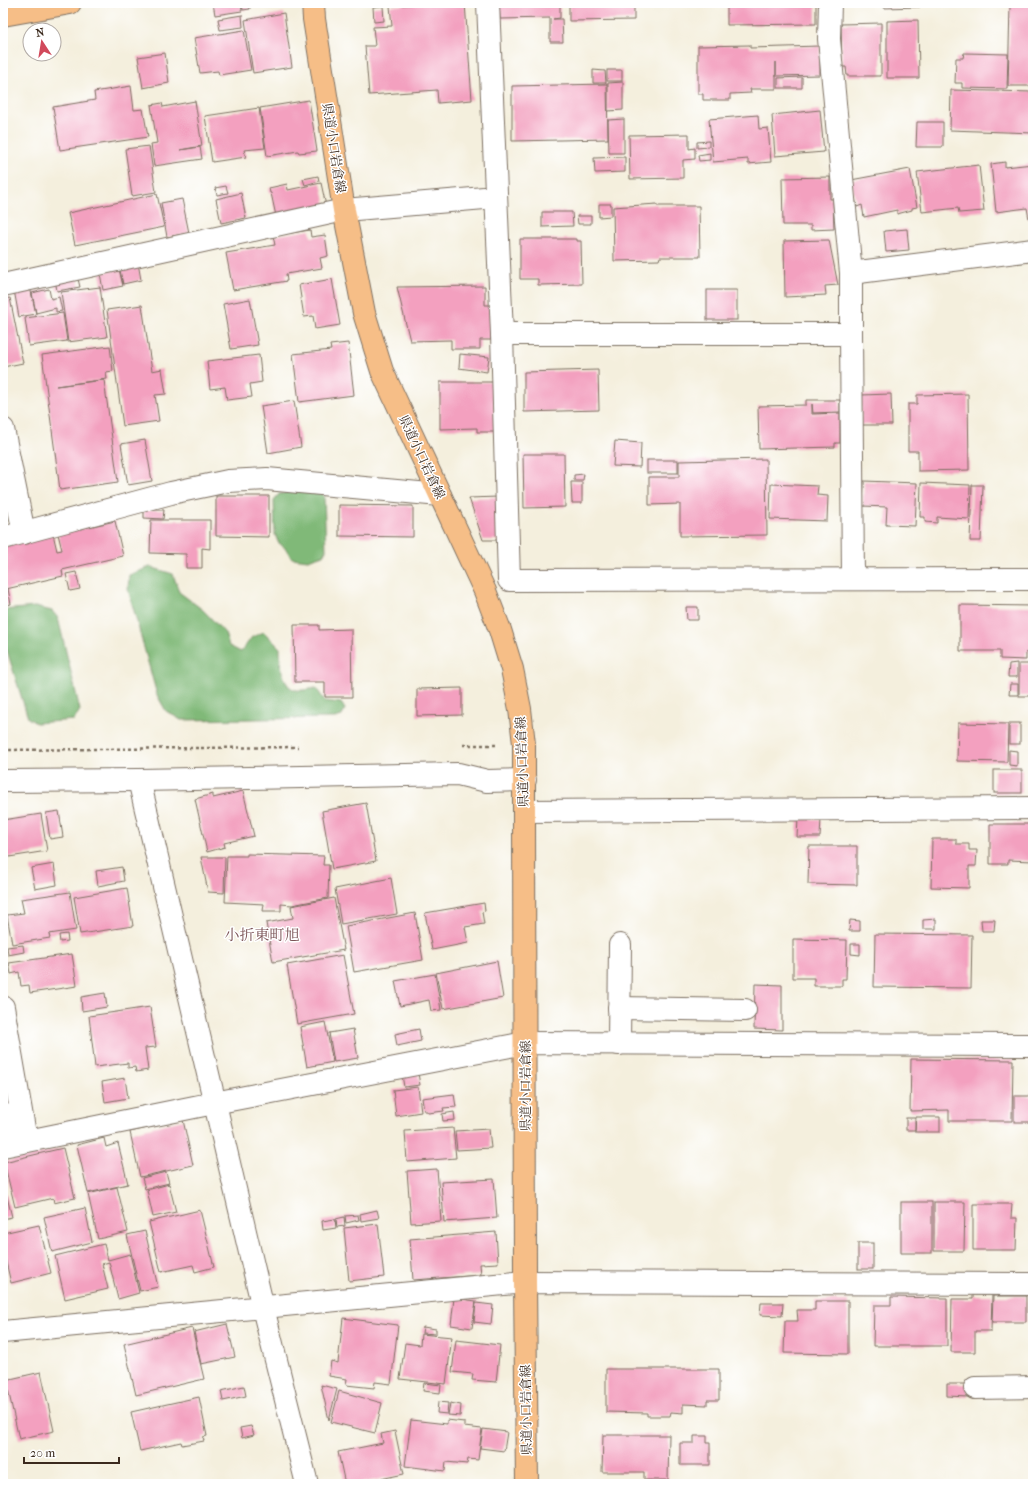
<svg xmlns="http://www.w3.org/2000/svg" width="1036" height="1487" viewBox="0 0 1036 1487" font-family="'IM FELL French Canon','Noto Serif JP',serif">
  <style>
    .forest { fill: #80b978; stroke: #5e724b }
    .building { fill: #f3a0bf }
    .lines { fill: none; stroke-linecap: round; stroke-linejoin: round }
    .minor-casing { stroke: #7c6f61; stroke-width: 24 }
    .major-casing { stroke: #7c6f61; stroke-width: 24 }
    .path { stroke: #7c6f61; stroke-width: 2.5; stroke-dasharray: 3 3; stroke-linecap: butt }
    .minor { stroke: #fff; stroke-width: 22 }
    .major { stroke: #f6be87; stroke-width: 22 }
    .labels { text-anchor: middle; dominant-baseline: central; stroke-width: 3; stroke-linejoin: round; paint-order: stroke }
    .street-label { font-size: 13px; fill: #3b2a1e; stroke: #fff }
    .quarter-label { font-size: 15px; fill: #7b5356; stroke: #fff }
  </style>
  <rect width="100%" height="100%" fill="#fff"/>
  <filter id="ink" filterUnits="userSpaceOnUse"><feTurbulence type="fractalNoise" baseFrequency=".025" numOctaves="2"/><feDisplacementMap in="SourceGraphic" scale="8" xChannelSelector="R" yChannelSelector="G"/><feConvolveMatrix kernelMatrix="1 2 1 2 8 2 1 2 1" color-interpolation-filters="sRGB"/></filter>
  <filter id="wash" filterUnits="userSpaceOnUse"><feTurbulence type="fractalNoise" baseFrequency=".012" numOctaves="4" result="noise"/><feDisplacementMap in="SourceGraphic" scale="16" xChannelSelector="R" yChannelSelector="G"/><feGaussianBlur stdDeviation="0.9" result="paint"/><feColorMatrix in="noise" values="0 0 0 0 0 0 0 0 0 0 0 0 0 0 0 0 0 1.4 0 .05"/><feComposite in="paint" operator="in"/></filter>
  <g filter="url(#wash)">
    <rect width="100%" height="100%" fill="#f4efdd"/>
    <g class="forest">
      <path d="M295 491 322 493 324 496 326 550 323 555 308 560 292 558 286 549 278 542 275 534 274 500 279 494Z"/>
      <path d="M150 567 173 574 179 592 203 610 225 633 229 646 241 652 252 637 264 632 280 648C280 660 281 687 296 690 302 691 310 689 316 688L325 701 341 703 345 709 342 716 335 718 181 720 166 711 157 695 128 589 129 575Z"/>
      <path d="M35 607 52 611 58 618 80 710 74 720 36 723 28 718 3 638V610Z"/>
    </g>
    <g id="blocks">
      <g class="building">
        <path d="M213 3H241L242 11 215 15Z"/>
        <path d="M242 3H249L250 9 243 10Z"/>
        <path d="M436 3H465L472 100 438 103 437 90 369 95 365 46H375L373 27 392 26 390 6Z"/>
        <path d="M499 3H560V18L553 19H562L563 42H550V18L500 19Z"/>
        <path d="M569 3H634V20L569 21Z"/>
        <path d="M727 3H816V24L727 25Z"/>
        <path d="M884 3H920V7L884 8Z"/>
        <path d="M955 3H1033V86H1008L1010 6 955 4Z"/>
        <path d="M383 6 384 21 374 22 373 7Z"/>
        <path d="M284 13 292 67 253 73 245 20Z"/>
        <path d="M242 15 243 27 220 30 218 19Z"/>
        <path d="M918 20 919 78H887V21Z"/>
        <path d="M881 23V76H847L846 67H842L841 24Z"/>
        <path d="M244 30 251 70 219 75 218 71 200 73 194 38Z"/>
        <path d="M750 45V48L820 46V75L776 76V62V89H750L751 93 730 94V100H703V94H698V46Z"/>
        <path d="M165 53 169 83 143 88 138 57Z"/>
        <path d="M964 53 1008 54 1007 89 962 88V83H955L956 58H963Z"/>
        <path d="M593 70 605 71 606 83H593Z"/>
        <rect x="607" y="70" width="15" height="11"/>
        <path d="M802 77V88H778V78Z"/>
        <path d="M623 82V110L608 111V83Z"/>
        <path d="M607 84 608 139 512 141V86Z"/>
        <path d="M131 86 134 110 143 109 148 137 60 150 53 107 95 100 94 92Z"/>
        <path d="M951 90 1033 92V133L950 130Z"/>
        <path d="M309 100 317 151 299 153 298 151 267 156 260 108Z"/>
        <path d="M195 101 202 146 180 150 200 147 202 159 154 166 151 144 157 143 151 105 162 103 163 107Z"/>
        <path d="M259 108 265 148 244 150 246 157 212 162 205 116Z"/>
        <path d="M820 110 824 152 775 156 772 115Z"/>
        <path d="M758 115 759 129 768 128 771 162 748 164V159L713 162 709 119Z"/>
        <path d="M624 119V153H609L608 120Z"/>
        <path d="M917 122H943V147H916Z"/>
        <path d="M689 134V149L695 148V159L683 160V178L630 179 629 135Z"/>
        <path d="M709 141V147L697 148V142Z"/>
        <path d="M149 146 156 192 132 196 125 149Z"/>
        <path d="M710 153V160L699 161 698 155Z"/>
        <path d="M625 157V172L595 173 594 158Z"/>
        <path d="M1005 162V167L1033 164V219H1029L1027 208 996 212 991 164Z"/>
        <path d="M979 165 984 211 959 213 958 208 922 212 917 172Z"/>
        <path d="M910 169 917 207 912 208V210L897 214V210L864 217 862 205 857 207 851 180Z"/>
        <path d="M318 176 319 181 305 185 303 179Z"/>
        <path d="M830 177V199H833L834 229 811 230V225H783L782 178Z"/>
        <path d="M321 183 326 206 276 216 271 193H270L269 188 287 184 288 190Z"/>
        <path d="M226 186 228 193 217 195 215 188Z"/>
        <path d="M241 193 246 218 221 223 216 199Z"/>
        <path d="M157 194 164 227 75 245 68 213Z"/>
        <path d="M182 199 189 233 167 237 161 203Z"/>
        <path d="M599 204H611V216L599 217Z"/>
        <path d="M657 204V206H699L700 257H660L659 260 614 261 613 207Z"/>
        <path d="M542 212H572L573 226 542 227Z"/>
        <path d="M577 216H591V224H578Z"/>
        <path d="M907 229 909 250 886 252 884 231Z"/>
        <path d="M310 230 311 237 325 235 328 256 320 258 322 268 286 274 287 281 233 290 226 253 275 245 273 236Z"/>
        <path d="M520 239H577V241H581L582 284 538 285V279H520Z"/>
        <path d="M829 240 838 285 825 286 826 295 785 297 784 241Z"/>
        <path d="M138 263 141 280 123 284 119 266Z"/>
        <path d="M119 269 123 286 103 290 100 273Z"/>
        <path d="M77 275 80 287 57 291 55 279Z"/>
        <path d="M332 279 340 325 315 329 313 316 304 317 299 285Z"/>
        <path d="M485 286V305H490L491 340H480V349H451V340L410 341 397 287Z"/>
        <path d="M30 287 36 314 19 317 14 290Z"/>
        <path d="M100 287 107 337 68 342 61 292Z"/>
        <path d="M49 289 51 299 59 297 62 311 56 312V308L36 313 32 293Z"/>
        <rect x="707" y="290" width="30" height="30"/>
        <path d="M10 298 23 363 3 367V299Z"/>
        <path d="M250 299 258 345 231 349 223 304Z"/>
        <path d="M142 305 152 371 162 369 166 394 155 395 159 421 123 426 107 310Z"/>
        <path d="M63 313 67 341 29 346 25 318Z"/>
        <path d="M348 343 354 395 299 402 293 354 331 350 330 345Z"/>
        <path d="M110 346 113 371 106 372 107 379 56 386 104 380 118 482 60 490 42 355Z"/>
        <path d="M460 354 489 357 487 372 459 368Z"/>
        <path d="M259 355 262 382 250 384 252 397 227 400 225 387 210 389 207 361Z"/>
        <path d="M598 370 599 410 524 412V372Z"/>
        <path d="M440 382H494L495 432H477V428L440 429Z"/>
        <path d="M891 394 892 425H861V395Z"/>
        <path d="M968 394 969 470 918 471V451H908V404H917V395Z"/>
        <path d="M806 400H840V412L813 413 812 404V414L840 413V443H835V447L759 449 758 406 806 405Z"/>
        <path d="M294 401 301 447 268 453 261 406Z"/>
        <path d="M145 440 152 481 128 485 121 444Z"/>
        <path d="M615 441 641 443 640 467 613 466Z"/>
        <path d="M523 454H564L565 507 524 508Z"/>
        <path d="M766 459 767 535 680 536V504L649 505V477H679V461Z"/>
        <rect x="647" y="460" width="31" height="13"/>
        <path d="M584 474 583 480H574V475Z"/>
        <path d="M864 481 917 483 915 526 886 525 887 507 863 506Z"/>
        <path d="M571 482H582V503H572Z"/>
        <path d="M921 483 970 485 969 519 937 517V523L925 522V517H920Z"/>
        <path d="M771 484 818 486 817 495 828 496 827 521 770 519Z"/>
        <path d="M972 485H983L981 541H970Z"/>
        <path d="M216 496H269V537L216 536Z"/>
        <path d="M498 497 500 540H483L469 498Z"/>
        <path d="M339 505 413 506V537L339 536Z"/>
        <path d="M144 510H164L163 519 144 518Z"/>
        <path d="M151 520H210V549L202 548V568H186V554L150 553Z"/>
        <path d="M115 521 123 556 62 570 63 576 6 589 3 575V560H5L3 546 53 534 57 551 62 550 58 534Z"/>
        <path d="M76 572 80 589 70 591 66 574Z"/>
        <path d="M3 582 5 590 8 589 11 604 3 606Z"/>
        <path d="M960 605 1033 606V652H1026V660L1000 659V651H960Z"/>
        <path d="M686 607H698V620H687Z"/>
        <path d="M294 625H319V630L351 629 352 697H325V682H295Z"/>
        <path d="M1017 663V677H1008L1009 664Z"/>
        <rect x="1019" y="664" width="14" height="32"/>
        <path d="M1010 684H1018V695H1009Z"/>
        <path d="M462 688V715L417 716V689Z"/>
        <path d="M958 723 1008 724 1007 762 957 761Z"/>
        <rect x="1009" y="723" width="11" height="21"/>
        <path d="M1009 750 1017 751V766L1009 765Z"/>
        <rect x="994" y="770" width="28" height="23"/>
        <path d="M243 791 254 836 224 843 225 847 207 852 195 799 213 794V798Z"/>
        <path d="M366 803 376 861 332 869 322 811Z"/>
        <path d="M59 811 63 837 50 839 46 813Z"/>
        <path d="M41 814 47 851 3 858V820Z"/>
        <path d="M798 819H821L820 837H797Z"/>
        <path d="M990 824H1033V861L1008 860V864H990Z"/>
        <path d="M932 839H956V844H969V850H977L976 866H969V888L931 887Z"/>
        <path d="M809 846H857V885L808 884Z"/>
        <path d="M247 854 324 856 323 865H329L328 898 292 905 281 904V911H263L264 904 225 902 227 856H247Z"/>
        <path d="M201 857H225L224 893 208 892Z"/>
        <path d="M54 864 57 885 35 889 31 868Z"/>
        <path d="M122 867 124 881 98 886 96 871Z"/>
        <path d="M391 878 397 914 341 924 335 889Z"/>
        <path d="M127 888 133 926 80 934 74 897Z"/>
        <path d="M70 892 76 930 49 934 50 938 12 944 7 915 24 913 21 899Z"/>
        <path d="M334 898 344 950 273 962 266 923 293 918 291 906Z"/>
        <path d="M484 903 485 911 482 912 484 924 465 927 468 943 432 950 425 913Z"/>
        <path d="M415 913 423 960 354 972 346 926Z"/>
        <path d="M936 919V929H923V920Z"/>
        <path d="M850 920 860 921V931H849Z"/>
        <path d="M981 920H995L994 931H982Z"/>
        <path d="M67 934 68 941 60 942 59 935Z"/>
        <path d="M875 934 972 935 971 988 874 987Z"/>
        <path d="M793 939 847 940 846 979H842V986H814V978H793Z"/>
        <path d="M851 944H860V955L851 954Z"/>
        <path d="M23 945 24 952 8 955 7 947Z"/>
        <path d="M72 954 77 986 30 993 29 985 21 986 19 972 11 974 9 963Z"/>
        <path d="M343 955 354 1014 297 1024 287 965Z"/>
        <path d="M497 961 503 998 443 1009 436 973Z"/>
        <path d="M435 974 441 1010 431 1011 429 1000 400 1006 395 981Z"/>
        <path d="M755 984 782 985V1030L754 1029Z"/>
        <path d="M105 993 107 1007 82 1011 81 997Z"/>
        <path d="M150 1007 156 1047 145 1048 148 1070 136 1072 135 1067 128 1068V1063L95 1067 89 1016Z"/>
        <path d="M325 1022 333 1062 307 1067 300 1027Z"/>
        <path d="M353 1029 358 1058 334 1062 329 1033Z"/>
        <path d="M419 1029 421 1041 397 1046 395 1034Z"/>
        <path d="M911 1059 1013 1060 1012 1121H949V1110L910 1111Z"/>
        <path d="M418 1073 420 1085 404 1087 402 1075Z"/>
        <path d="M125 1078 128 1098 105 1102 102 1082Z"/>
        <path d="M418 1087 421 1112 396 1116 393 1090Z"/>
        <path d="M454 1094 456 1107 443 1108 444 1111 428 1113 427 1111H424L422 1098Z"/>
        <rect x="1014" y="1096" width="19" height="26"/>
        <path d="M454 1112 455 1120 443 1121 442 1114Z"/>
        <path d="M916 1117H940V1132H915Z"/>
        <rect x="906" y="1118" width="9" height="12"/>
        <path d="M183 1120 193 1165 140 1177 130 1132Z"/>
        <path d="M453 1128 456 1158 407 1162 405 1131Z"/>
        <path d="M489 1129 491 1148 457 1150 455 1131Z"/>
        <path d="M104 1138 106 1147 118 1143 128 1184 88 1193 77 1145Z"/>
        <path d="M63 1148 75 1198 54 1203 53 1198 15 1207 4 1162Z"/>
        <path d="M437 1169 441 1221 411 1223 407 1171Z"/>
        <path d="M166 1172 169 1183 145 1189 142 1178Z"/>
        <path d="M494 1179 497 1218 444 1222 441 1182Z"/>
        <path d="M3 1181 12 1217 3 1219Z"/>
        <path d="M169 1184 176 1212 153 1217 147 1190Z"/>
        <path d="M117 1187 128 1232 98 1239 88 1194Z"/>
        <rect x="901" y="1202" width="31" height="51"/>
        <path d="M934 1202H965L964 1251H934Z"/>
        <path d="M973 1204H1012L1011 1218H1017L1016 1250H973Z"/>
        <path d="M85 1208 92 1242 52 1252 44 1217Z"/>
        <path d="M200 1210 214 1267 195 1272 193 1265 161 1272 149 1222Z"/>
        <path d="M377 1210 379 1218 361 1221 360 1214Z"/>
        <path d="M358 1215 359 1220 346 1223 345 1216Z"/>
        <path d="M344 1217 345 1226 337 1227 336 1219Z"/>
        <path d="M335 1219 336 1228 323 1230 322 1221Z"/>
        <path d="M378 1224 384 1277 349 1281 344 1228Z"/>
        <path d="M39 1225 51 1273 11 1283 3 1249V1233Z"/>
        <path d="M145 1231 158 1287 140 1291 127 1235Z"/>
        <path d="M496 1232 498 1263 480 1264 481 1275 413 1280 410 1239Z"/>
        <rect x="858" y="1243" width="15" height="26"/>
        <path d="M104 1244 108 1260 130 1254 139 1293 118 1299 109 1262 102 1264 108 1289 65 1299 55 1256Z"/>
        <path d="M973 1295H992L991 1331H975V1352H951L952 1299H973Z"/>
        <path d="M993 1296H1026V1322H992Z"/>
        <path d="M891 1297 947 1298V1346H873L874 1305H891Z"/>
        <path d="M454 1298 476 1301 472 1328 451 1325Z"/>
        <path d="M815 1301H848V1354L784 1353 785 1321H798L797 1310H815Z"/>
        <path d="M476 1303 493 1305 491 1324 474 1322Z"/>
        <path d="M761 1303H783L782 1316 760 1315Z"/>
        <path d="M343 1318 398 1325 391 1384 375 1382 374 1388 346 1385 347 1379 329 1376 331 1361 338 1363Z"/>
        <path d="M227 1324 235 1357 201 1364 194 1332Z"/>
        <path d="M423 1327 436 1329V1334L422 1333Z"/>
        <path d="M192 1328 204 1379 136 1395 124 1344Z"/>
        <path d="M421 1334 452 1337 446 1384 400 1379 405 1343 420 1345Z"/>
        <path d="M456 1340 500 1345 496 1382 472 1380 473 1374 452 1372Z"/>
        <path d="M606 1369H719V1400H707V1405L683 1404V1413L671 1412 670 1416H647V1413L606 1412Z"/>
        <path d="M41 1372 54 1431 19 1439 6 1380Z"/>
        <path d="M424 1383 441 1385 440 1393 423 1391Z"/>
        <path d="M947 1384H968V1397L947 1396Z"/>
        <path d="M321 1385 337 1389 329 1420Z"/>
        <path d="M244 1386 246 1396 223 1401 221 1391Z"/>
        <path d="M339 1391 382 1403 375 1433 331 1422Z"/>
        <path d="M199 1397 207 1436 203 1437 204 1441 182 1445 181 1442 140 1451 131 1412Z"/>
        <path d="M438 1402 448 1403 447 1414 437 1413Z"/>
        <path d="M450 1403 461 1405 460 1416 448 1415Z"/>
        <path d="M411 1420 447 1424V1420L464 1422V1427L482 1429 478 1460 468 1459 467 1464 446 1462 445 1471 405 1466Z"/>
        <path d="M251 1426 254 1435 242 1438 240 1428Z"/>
        <path d="M483 1429 507 1432 504 1451 480 1448Z"/>
        <path d="M395 1431 404 1474 357 1484H345L338 1452 383 1443 381 1434Z"/>
        <path d="M603 1435H669L668 1480H644V1472H602Z"/>
        <path d="M694 1436H707V1443H710V1465H680V1443H694Z"/>
      </g>
    </g>
  </g>
  <g filter="url(#ink)">
    <use href="#blocks" fill-opacity="0" stroke="#7c6f61" stroke-width="1"/>
    <g class="lines">
      <g class="minor-casing">
        <g id="minor">
          <path d="M488 3 502 334 509 580 1033 579"/>
          <path d="M830 3 829 39 851 273V334L853 579"/>
          <path d="M851 273 1033 250"/>
          <path d="M3 285 344 210 496 197"/>
          <path d="M502 334H851"/>
          <path d="M3 429 24 533"/>
          <path d="M3 538 171 493 228 481 267 479 440 495"/>
          <path d="M139 780 263 1308 307 1484"/>
          <path d="M3 781 139 780 458 774 487 781 525 780"/>
          <path d="M524 811 1033 808"/>
          <path d="M3 1007 26 1140"/>
          <path d="M619 1008 745 1010"/>
          <path d="M619 1044 620 945"/>
          <path d="M3 1114 26 1140"/>
          <path d="M3 1146 214 1103 525 1043 1033 1045"/>
          <path d="M3 1332 525 1282 1033 1284"/>
          <path d="M975 1388 1033 1387"/>
        </g>
      </g>
      <g class="major-casing">
        <g id="major">
          <path d="M313 3 314 19 344 210 364 313 382 371 485 591 500 630 512 669 520 709 524 744V811L525 1282 527 1484"/>
          <path d="M3 15 70 3"/>
        </g>
      </g>
      <g class="path">
        <path d="M463 745H496"/>
        <path d="M3 750 298 747"/>
      </g>
      <use href="#minor" class="minor"/>
      <use href="#major" class="major"/>
    </g>
  </g>
  <g class="labels">
    <g class="street-label">
      <text transform="translate(334 148) rotate(81)">県道小口岩倉線</text>
      <text transform="translate(422 457) rotate(65)">県道小口岩倉線</text>
      <text transform="translate(522 762) rotate(-92)">県道小口岩倉線</text>
      <text transform="translate(525 1086) rotate(-90)">県道小口岩倉線</text>
      <text transform="translate(526 1410) rotate(-91)">県道小口岩倉線</text>
    </g>
    <g class="quarter-label">
      <text x="262" y="935">小折東町旭</text>
    </g>
  </g>
  <rect width="1036" height="1487" fill="none" stroke="#fff" stroke-width="16"/>
  <g transform="translate(42 42) rotate(348)"><circle r="19" fill="#ffffff" stroke="#b1aaa5"/>
  <path d="M0-3L7 15L0 10L-7 15Z" fill="#d1495b"/>
  <text y="-6" font-size="11" font-weight="bold" text-anchor="middle" fill="#3b2a1e">N</text>
  </g>
  <path d="M24 1457v6h95v-6" fill="none" stroke="#3b2a1e" stroke-width="2"/>
  <text x="30" y="1457" font-size="12" fill="#3b2a1e" stroke="#ffffff" stroke-width="3" paint-order="stroke">20 m</text>
</svg>
